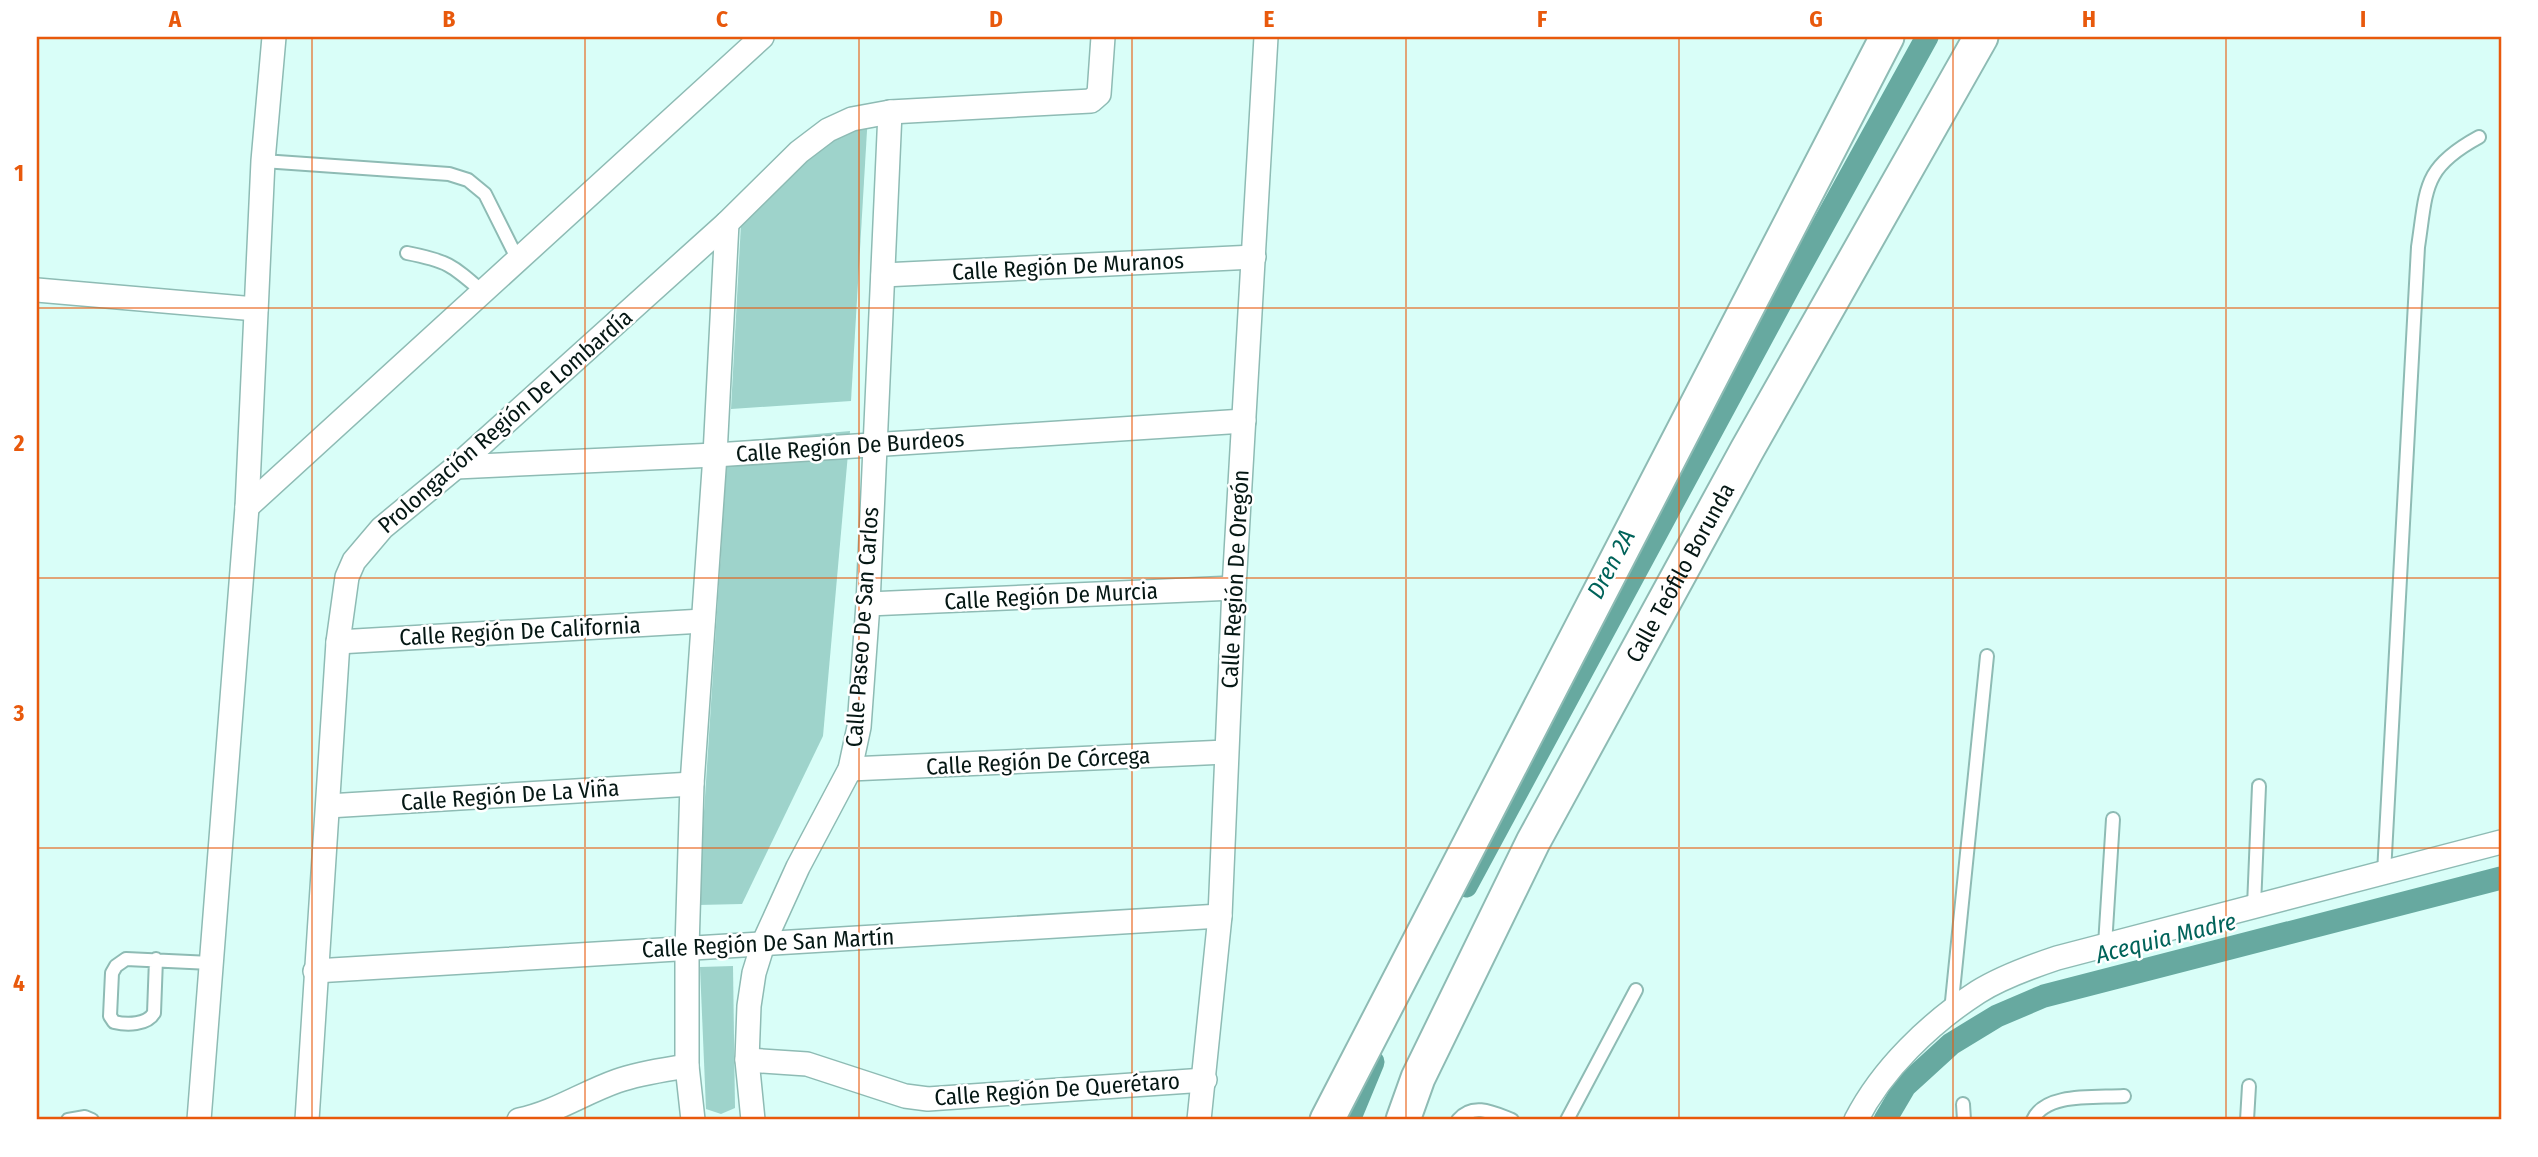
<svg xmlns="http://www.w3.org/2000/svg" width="2538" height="1157" viewBox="0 0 2538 1157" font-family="'Fira Sans Condensed',sans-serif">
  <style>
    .green { fill: #9ed3cb }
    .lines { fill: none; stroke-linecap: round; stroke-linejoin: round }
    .canal { stroke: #67a9a0; stroke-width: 23 }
    .lane-casing { stroke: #8ebbb4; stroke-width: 16 }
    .street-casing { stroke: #8ebbb4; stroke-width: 26 }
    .secondary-casing { stroke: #8ebbb4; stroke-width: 37 }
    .lane { stroke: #fff; stroke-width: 12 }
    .street { stroke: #fff; stroke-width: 23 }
    .secondary { stroke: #fff; stroke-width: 33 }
    .grid { fill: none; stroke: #e8590c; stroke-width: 2; stroke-opacity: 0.55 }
    .labels { text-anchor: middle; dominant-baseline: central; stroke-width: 5; stroke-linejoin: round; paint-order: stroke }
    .street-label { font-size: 23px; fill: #051714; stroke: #fff }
    .water-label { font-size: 24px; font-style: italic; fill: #00635a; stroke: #fff }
    .neatline { fill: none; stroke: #e8590c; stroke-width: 2.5 }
    .grid-label { font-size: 23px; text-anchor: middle; font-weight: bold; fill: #e8590c }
  </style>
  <rect width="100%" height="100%" fill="#d9fef8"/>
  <g class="green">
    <path d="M868 114 851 401 731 409 742 205Z"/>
    <path d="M850 431 823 736 742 904 698 905 728 442Z"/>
    <path d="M733 966 735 1108 721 1114 706 1109 700 967Z"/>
  </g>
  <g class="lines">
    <g class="canal">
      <path d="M1466 886 1789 287 1927 37"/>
      <path d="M1349 1120 1373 1062"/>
      <path d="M1885 1120 1905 1086 1951 1044 1997 1016 2044 996 2501 878"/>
    </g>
    <g class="lane-casing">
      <g id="lane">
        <path d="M263 161 449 174 468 180 485 194 518 260"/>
        <path d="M407 253C448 261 452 265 483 292"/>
        <path d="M2384 873 2418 247C2427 188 2422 168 2479 137"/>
        <path d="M2254 906 2259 786"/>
        <path d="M2105 945 2113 819"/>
        <path d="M156 959 154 1013C147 1025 127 1025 114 1022L110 1016 112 973 116 966 126 959 211 963"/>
        <path d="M1951 1011 1987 656"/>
        <path d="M1963 1104 1964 1120"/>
        <path d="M68 1120 85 1117 92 1120"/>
        <path d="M1458 1120C1473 1102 1494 1113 1512 1120"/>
        <path d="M1567 1120 1636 990"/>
        <path d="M2033 1120C2045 1092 2097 1098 2124 1096"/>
        <path d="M2247 1120 2249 1086"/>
      </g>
    </g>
    <g class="street-casing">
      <g id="street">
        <path d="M883 275 1254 257"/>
        <path d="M37 290 256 309"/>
        <path d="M456 467 715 455 1244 421"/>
        <path d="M247 507 762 37"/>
        <path d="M868 604 1234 588"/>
        <path d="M338 642 703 621"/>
        <path d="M850 769 1226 752"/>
        <path d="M328 806 692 784"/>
        <path d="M315 971 1220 916"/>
        <path d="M747 1060 807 1064 905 1096 928 1099 1205 1080"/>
        <path d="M199 1120 247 507 263 161 274 37"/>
        <path d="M307 1120 338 642 347 577 354 561 382 528 456 467 727 223 799 152 828 130 852 119 890 112 1091 101 1099 94 1103 37"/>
        <path d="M519 1120C554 1113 583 1093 617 1081 639 1073 663 1070 687 1066"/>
        <path d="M693 1120 687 1066V948L692 784 715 455 727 223"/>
        <path d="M753 1120 747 1060 749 1006 754 973 763 944 798 867 850 769 859 727 868 604 890 112"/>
        <path d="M1199 1120 1220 916 1234 588 1266 37"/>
        <path d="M1856 1120C1882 1069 1930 1023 1978 992 2002 977 2030 967 2057 958L2501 842"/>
      </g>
    </g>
    <g class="secondary-casing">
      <g id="secondary">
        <path d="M1327 1120 1887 37"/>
        <path id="s1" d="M1403 1120 1418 1078 1533 842 1747 450 1981 37"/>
      </g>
    </g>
    <use href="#lane" class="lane"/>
    <use href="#street" class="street"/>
    <use href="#secondary" class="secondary"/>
  </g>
  <path class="grid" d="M312 37V1120M585 37V1120M859 37V1120M1132 37V1120M1406 37V1120M1679 37V1120M1953 37V1120M2226 37V1120M37 308H2501M37 578H2501M37 848H2501"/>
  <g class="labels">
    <g class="street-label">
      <text transform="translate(1068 266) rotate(-3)">Calle Región De Muranos</text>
      <text transform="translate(505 421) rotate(-41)">Prolongación Región De Lombardía</text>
      <text transform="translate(850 446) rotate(-4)">Calle Región De Burdeos</text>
      <text stroke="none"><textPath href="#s1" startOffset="614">Calle Teófilo Borunda</textPath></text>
      <text transform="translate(1235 579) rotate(-87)">Calle Región De Oregón</text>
      <text transform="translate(1051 596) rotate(-3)">Calle Región De Murcia</text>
      <text transform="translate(862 627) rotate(-86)">Calle Paseo De San Carlos</text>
      <text transform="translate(520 631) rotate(-3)">Calle Región De California</text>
      <text transform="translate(1038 761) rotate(-3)">Calle Región De Córcega</text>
      <text transform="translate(510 795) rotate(-4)">Calle Región De La Viña</text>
      <text transform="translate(768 943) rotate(-3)">Calle Región De San Martín</text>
      <text transform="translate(1057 1089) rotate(-4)">Calle Región De Querétaro</text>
    </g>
    <g class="water-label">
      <text transform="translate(1611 564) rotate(-62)">Dren 2A</text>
      <text transform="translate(2166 938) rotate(-14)">Acequia Madre</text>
    </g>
  </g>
  <rect width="2538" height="1157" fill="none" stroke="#ffffff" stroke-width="77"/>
  <rect x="38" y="38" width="2462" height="1080" class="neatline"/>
  <g class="grid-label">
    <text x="175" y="27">A</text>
    <text x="449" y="27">B</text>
    <text x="722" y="27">C</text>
    <text x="996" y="27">D</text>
    <text x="1269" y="27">E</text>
    <text x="1542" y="27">F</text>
    <text x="1816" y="27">G</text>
    <text x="2089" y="27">H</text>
    <text x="2363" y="27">I</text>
    <text x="19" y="181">1</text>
    <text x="19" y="451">2</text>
    <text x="19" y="721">3</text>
    <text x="19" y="991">4</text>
  </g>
</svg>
